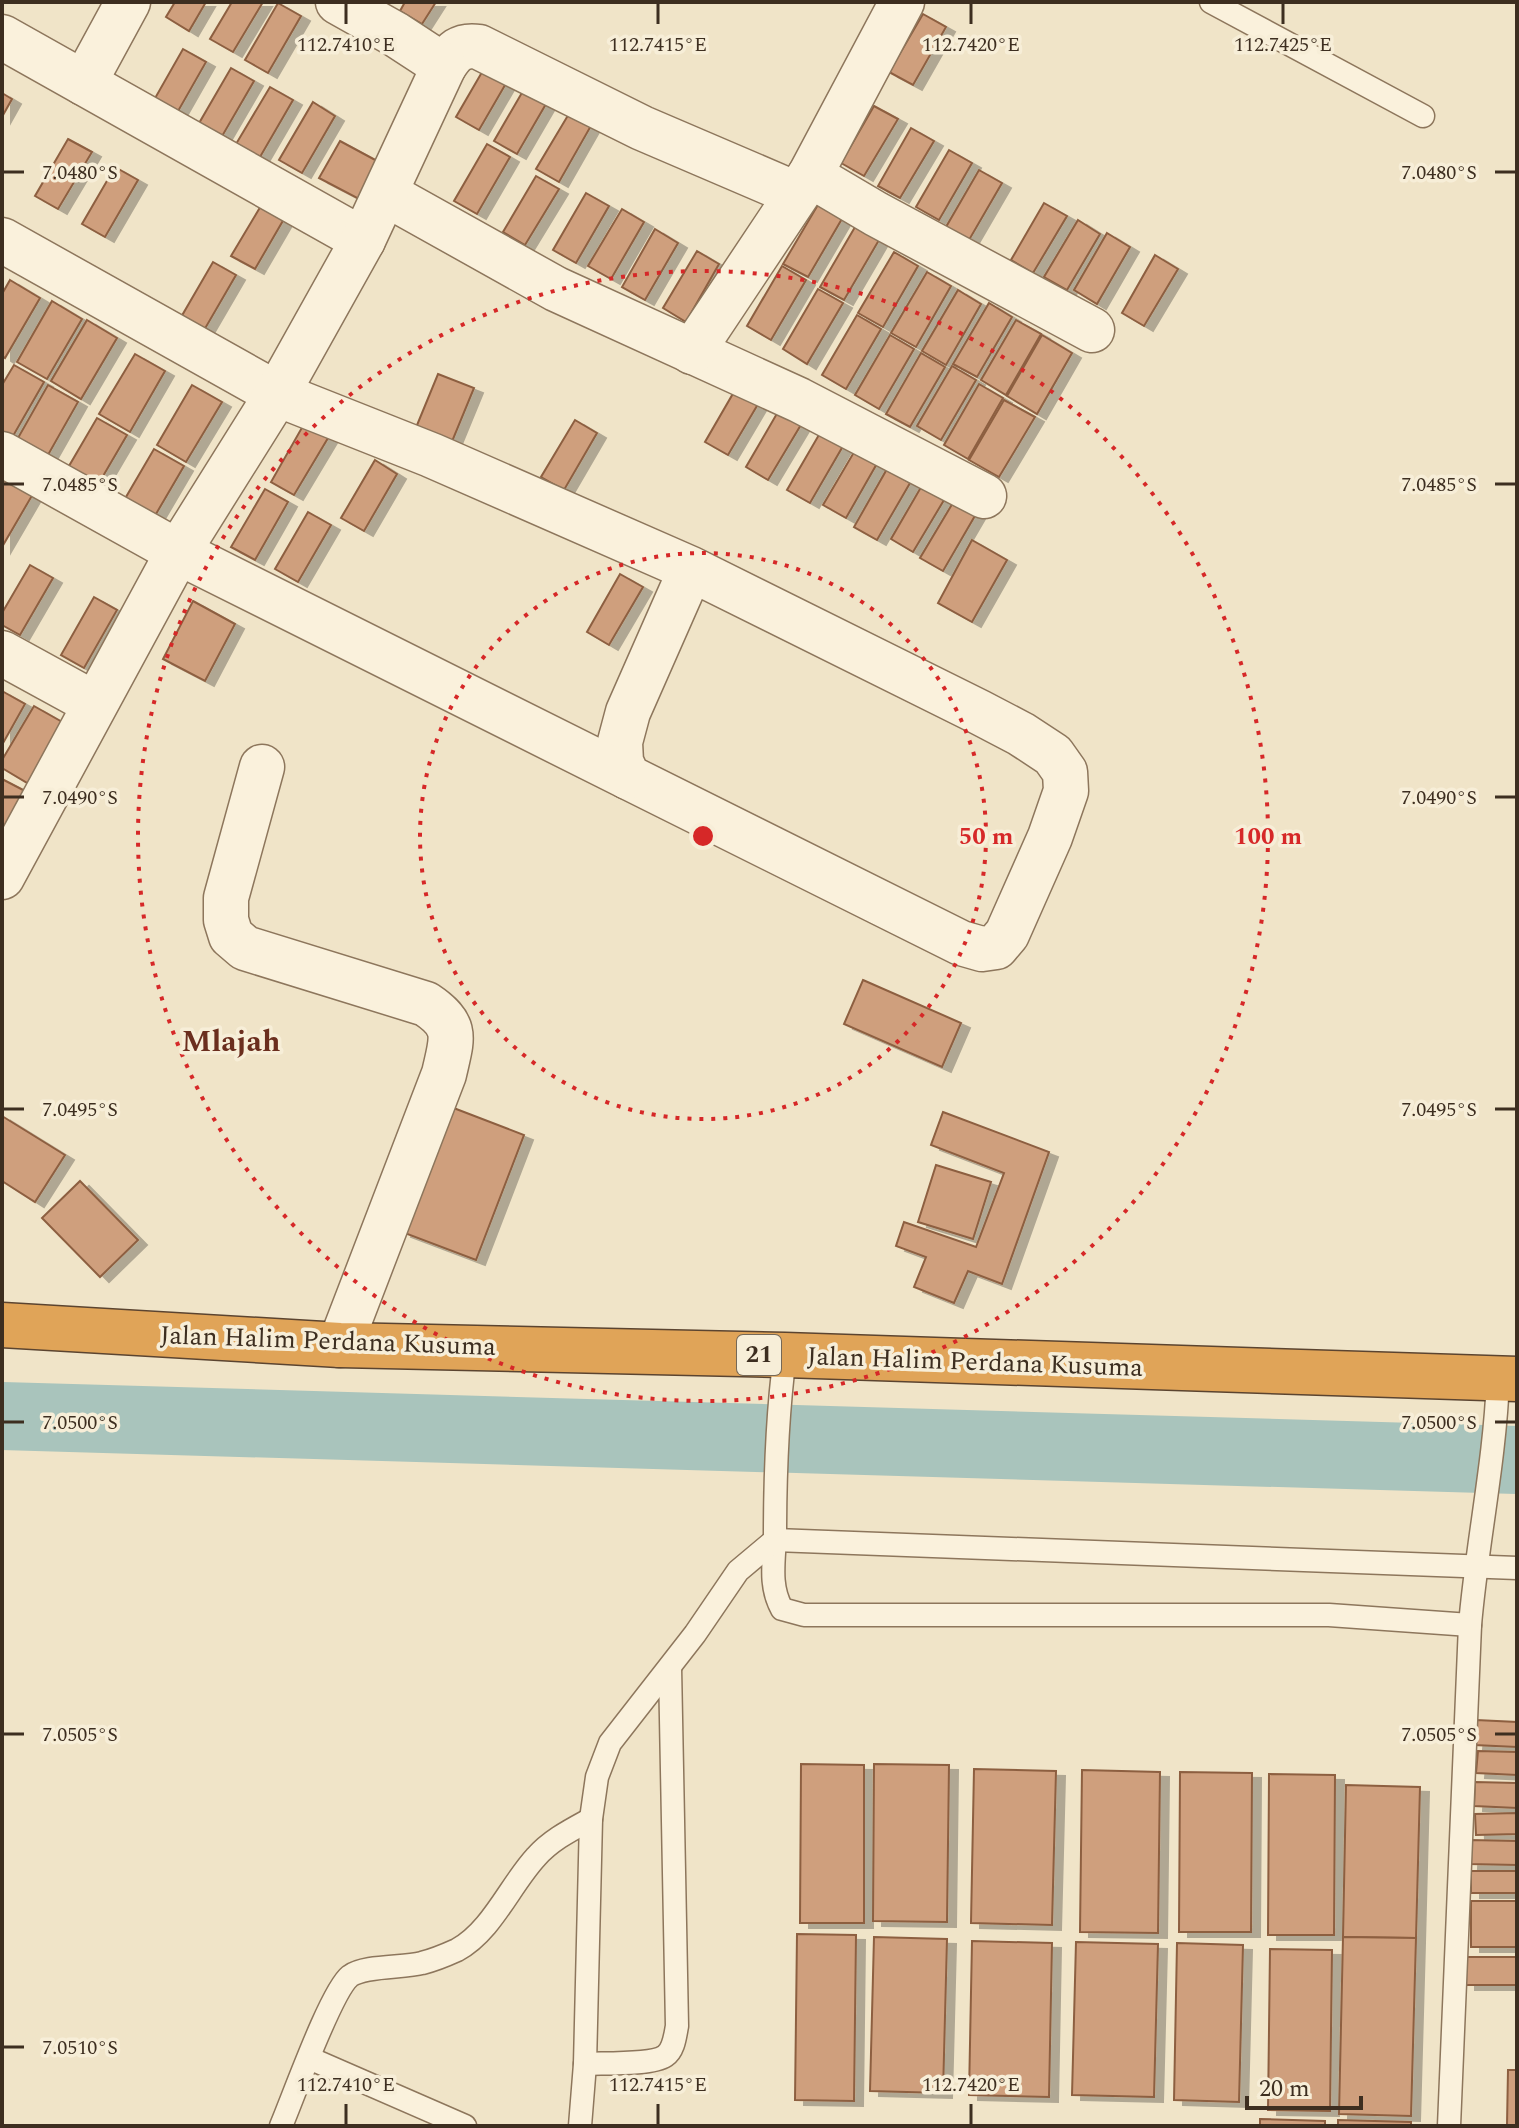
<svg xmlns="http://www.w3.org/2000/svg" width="1519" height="2128" viewBox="0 0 1519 2128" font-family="Spectral,serif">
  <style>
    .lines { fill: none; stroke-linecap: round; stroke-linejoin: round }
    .river { stroke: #a9c4bc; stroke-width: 68 }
    .building { fill: #cf9f7d; stroke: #8d5f41; stroke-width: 2; filter: url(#shadow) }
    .lane-casing { stroke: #8d765c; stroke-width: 25 }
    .street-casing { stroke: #8d765c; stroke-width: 47 }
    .highway-casing { stroke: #5b4430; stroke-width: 47 }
    .lane { stroke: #faf1dc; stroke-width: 22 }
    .street { stroke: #faf1dc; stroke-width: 44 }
    .highway { stroke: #e0a458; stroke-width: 44 }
    .ticks { fill: none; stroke: #3d2e20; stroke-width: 3 }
    .ring { fill: none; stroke: #d62828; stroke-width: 4; stroke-dasharray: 4 8 }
    .labels { text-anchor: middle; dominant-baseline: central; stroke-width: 7; stroke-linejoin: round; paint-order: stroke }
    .shield { fill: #f7eed8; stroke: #756857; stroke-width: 2 }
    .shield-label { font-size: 24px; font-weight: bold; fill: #3d2e20 }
    .street-label { font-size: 26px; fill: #3d2e20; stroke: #f7eed8 }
    .quarter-label { font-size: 30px; font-weight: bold; fill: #6b2e1e; stroke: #f7eed8 }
    .ticks-label { font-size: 20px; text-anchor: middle; fill: #3d2e20; stroke: #f7eed8; stroke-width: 7; stroke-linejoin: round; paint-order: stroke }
    .centre { fill: #d62828; stroke: #f7eed8; stroke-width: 4 }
    .ring-label { font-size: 24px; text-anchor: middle; font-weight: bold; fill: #d62828; stroke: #f7eed8; stroke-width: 7; stroke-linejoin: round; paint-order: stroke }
  </style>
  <defs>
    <filter id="shadow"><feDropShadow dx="9" dy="5" stdDeviation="0" flood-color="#0004"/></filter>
  </defs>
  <rect width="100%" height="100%" fill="#f0e4c8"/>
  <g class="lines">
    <path class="river" d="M2 1416 1517 1460"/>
  </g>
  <g class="building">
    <path d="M175 2H206L189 31 166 17Z"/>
    <path d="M232 2H263L233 52 210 39Z"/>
    <path d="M405 2H436L422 24 400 11Z"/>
    <path d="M278 3 301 16 268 73 245 60Z"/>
    <path d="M923 14 946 27 913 85 889 72Z"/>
    <path d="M183 49 206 62 173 120 150 107Z"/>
    <path d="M489 60 512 73 479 130 456 117Z"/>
    <path d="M231 68 254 81 221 138 198 125Z"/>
    <path d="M527 84 550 97 517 154 494 141Z"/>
    <path d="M270 87 293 100 260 157 236 144Z"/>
    <path d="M2 93 12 99 2 117Z"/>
    <path d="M313 102 335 116 302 173 279 160Z"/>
    <path d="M874 106 898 119 864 176 841 163Z"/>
    <path d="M570 112 592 124 559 182 536 169Z"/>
    <path d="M911 128 934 141 900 198 878 186Z"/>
    <path d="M68 139 92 152 58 209 35 196Z"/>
    <path d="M340 141 379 162 359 199 319 178Z"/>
    <path d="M487 144 510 157 477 214 454 201Z"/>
    <path d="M949 150 972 163 939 220 916 207Z"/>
    <path d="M115 167 138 180 105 237 82 224Z"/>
    <path d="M979 170 1002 183 969 240 946 227Z"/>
    <path d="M536 176 559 189 525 245 503 232Z"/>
    <path d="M586 193 609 206 576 263 553 250Z"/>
    <path d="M265 199 288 212 255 269 231 256Z"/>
    <path d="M819 203 843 217 808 277 783 264Z"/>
    <path d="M1044 203 1067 216 1033 273 1011 260Z"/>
    <path d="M622 209 644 222 611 279 588 266Z"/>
    <path d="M1078 220 1100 234 1067 290 1044 277Z"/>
    <path d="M855 227 879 240 844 300 820 287Z"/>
    <path d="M655 229 678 243 645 300 622 287Z"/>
    <path d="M1107 233 1130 247 1097 304 1074 290Z"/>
    <path d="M697 251 719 264 686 322 663 308Z"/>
    <path d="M894 252 918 266 883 327 858 313Z"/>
    <path d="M1155 255 1178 269 1144 326 1122 313Z"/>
    <path d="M213 262 236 275 203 332 180 319Z"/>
    <path d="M782 266 806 280 771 340 747 326Z"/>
    <path d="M927 272 951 286 916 347 891 333Z"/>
    <path d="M10 280 40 298 5 358 2 356V294Z"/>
    <path d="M818 289 843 303 807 364 783 349Z"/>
    <path d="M958 290 981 304 946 365 922 351Z"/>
    <path d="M52 301 82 319 47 379 17 362Z"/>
    <path d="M989 303 1012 317 977 377 953 364Z"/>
    <path d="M857 315 881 329 846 389 822 375Z"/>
    <path d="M87 320 117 338 81 399 51 381Z"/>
    <path d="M1016 320 1041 334 1006 395 981 380Z"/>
    <path d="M890 335 914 349 879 409 855 395Z"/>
    <path d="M1042 335 1072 353 1037 414 1007 396Z"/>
    <path d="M921 353 945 367 910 427 886 414Z"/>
    <path d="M135 354 165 371 130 432 99 414Z"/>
    <path d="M14 365 44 382 9 443 2 439V385Z"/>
    <path d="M952 366 976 380 941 440 917 426Z"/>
    <path d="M438 374 474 388 451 444 415 430Z"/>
    <path d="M979 384 1003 398 968 459 944 445Z"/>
    <path d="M48 385 78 402 44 462 14 445Z"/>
    <path d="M192 385 222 402 186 462 157 445Z"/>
    <path d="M738 385 761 399 728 455 705 442Z"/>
    <path d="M1004 400 1035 417 999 477 969 460Z"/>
    <path d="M779 410 802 423 768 480 746 467Z"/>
    <path d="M97 418 127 435 92 495 62 478Z"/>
    <path d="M575 420 597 433 564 490 541 477Z"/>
    <path d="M304 424 328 438 294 495 271 482Z"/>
    <path d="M820 433 843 446 810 503 787 490Z"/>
    <path d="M857 447 879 460 846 518 823 505Z"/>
    <path d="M154 449 184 466 149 526 119 509Z"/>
    <path d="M375 460 397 474 364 531 341 518Z"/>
    <path d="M887 469 910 483 877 540 854 527Z"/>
    <path d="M2 478 37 487 2 547Z"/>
    <path d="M924 482 947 495 913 552 891 539Z"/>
    <path d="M265 489 288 502 255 560 231 547Z"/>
    <path d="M954 501 976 514 943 571 920 558Z"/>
    <path d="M308 512 331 525 298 582 275 569Z"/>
    <path d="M972 540 1007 560 972 622 938 603Z"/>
    <path d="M30 565 53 578 20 635 2 625V613Z"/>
    <path d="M620 574 643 587 609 645 587 632Z"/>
    <path d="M94 597 117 610 84 668 61 655Z"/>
    <path d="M193 601 235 624 205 681 163 659Z"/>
    <path d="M2 691 25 704 2 745Z"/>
    <path d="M34 706 64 723 29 784 2 768V760Z"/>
    <path d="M2 779 27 792 2 834Z"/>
    <path d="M863 980 961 1023 942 1067 844 1024Z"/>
    <path d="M451 1107 524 1135 476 1260 402 1232Z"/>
    <path d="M943 1112 1049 1152 1002 1284 968 1271 954 1303 914 1287 926 1257 896 1246 904 1222 976 1247 1004 1173 931 1145Z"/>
    <path d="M2 1116 65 1155 35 1202 2 1181Z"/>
    <path d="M936 1165 991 1182 973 1239 918 1222Z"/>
    <path d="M80 1181 138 1240 100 1277 42 1218Z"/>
    <path d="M1476 1720 1517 1722V1747L1474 1745Z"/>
    <path d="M1478 1751 1517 1752V1775L1476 1773Z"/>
    <path d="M801 1764 864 1765V1923H800Z"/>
    <path d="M874 1764 949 1765 947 1922 873 1921Z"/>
    <path d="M974 1769 1056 1771 1052 1925 971 1923Z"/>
    <path d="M1082 1770 1160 1772 1158 1933 1080 1932Z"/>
    <path d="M1180 1772 1252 1773 1251 1932H1179Z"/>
    <path d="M1269 1774 1335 1775 1334 1935H1268Z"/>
    <path d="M1475 1782 1517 1783V1808L1474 1806Z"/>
    <path d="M1346 1785 1420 1787 1416 1938 1343 1937Z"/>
    <path d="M1517 1813V1834L1476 1835 1475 1814Z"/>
    <path d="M1470 1840 1517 1841V1865L1469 1864Z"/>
    <rect x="1471" y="1871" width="46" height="22"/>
    <rect x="1471" y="1901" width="46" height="46"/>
    <path d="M797 1934 856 1935 854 2101 795 2100Z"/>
    <path d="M874 1937 947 1939 943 2093 870 2091Z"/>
    <path d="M1343 1937 1416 1938 1411 2116 1339 2114Z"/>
    <path d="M972 1941 1052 1943 1049 2097 969 2095Z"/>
    <path d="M1076 1942 1158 1944 1154 2097 1072 2095Z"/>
    <path d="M1177 1943 1243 1945 1239 2102 1174 2100Z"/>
    <path d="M1270 1949 1332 1950 1330 2111 1268 2110Z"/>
    <rect x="1466" y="1957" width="51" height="28"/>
    <path d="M1508 2070H1517V2125H1507Z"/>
    <path d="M1260 2119 1325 2121V2126H1260Z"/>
    <path d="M1338 2120 1411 2122V2126H1338Z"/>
  </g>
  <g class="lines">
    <g class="lane-casing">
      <g id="lane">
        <path d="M1211 2 1423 116"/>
        <path d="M785 1355C777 1416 775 1475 775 1536 774 1562 769 1586 782 1609L804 1615H1329L1470 1625"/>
        <path d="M309 2058 465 2126"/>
        <path d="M585 2064C603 2063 652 2065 665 2056 674 2050 675 2036 677 2026L670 1667"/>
        <path d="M281 2126C293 2098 331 1991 350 1976 365 1965 404 1968 422 1963 434 1960 446 1955 457 1950 492 1931 510 1885 536 1857 551 1840 571 1830 591 1819"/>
        <path d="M580 2126 585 2064 591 1819 597 1777 610 1743 695 1634 738 1571 775 1540 1517 1568"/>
        <path d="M1449 2126 1470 1625C1477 1543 1495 1461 1498 1379"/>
      </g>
    </g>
    <g class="street-casing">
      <g id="street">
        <path d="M2 37 363 240"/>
        <path d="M444 66C453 52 460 44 479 47L642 128 796 194"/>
        <path d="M84 83 128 2"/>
        <path d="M810 175 876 214 1092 330"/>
        <path d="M386 194 556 289 799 400 984 496"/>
        <path d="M2 240 277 394 431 455 691 569 979 712 1021 734 1053 755 1065 772 1066 791 1050 837 1007 934 996 947 982 949 961 943 628 777 621 762 620 742 628 712 691 569"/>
        <path d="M692 352 810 175 902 2"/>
        <path d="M2 454 178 552 628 777"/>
        <path d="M2 653 95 704"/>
        <path d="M262 767 226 898V920L231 936 245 948 426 1004C459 1026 452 1038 444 1074L340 1345"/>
        <path d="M2 877 178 552 277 394 363 240 444 66 395 34 338 2"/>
      </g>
    </g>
    <g class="highway-casing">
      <path id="highway" d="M2 1325 340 1345 785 1355 1517 1379"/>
    </g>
    <use href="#lane" class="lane"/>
    <use href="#street" class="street"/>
    <use href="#highway" class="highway"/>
  </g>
  <path class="ticks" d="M346 4V24M658 4V24M971 4V24M1283 4V24M4 172H24M1495 172H1515M4 484H24M1495 484H1515M4 797H24M1495 797H1515M4 1109H24M1495 1109H1515M4 1422H24M1495 1422H1515M4 1734H24M1495 1734H1515M4 2047H24M346 2104V2124M658 2104V2124M971 2104V2124"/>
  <g class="ring">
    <circle cx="703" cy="836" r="283"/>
    <circle cx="703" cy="836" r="565"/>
  </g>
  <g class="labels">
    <rect class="shield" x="737" y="1335" width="44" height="40" rx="6"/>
    <g class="shield-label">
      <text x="759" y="1355">21</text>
    </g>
    <g class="street-label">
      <text transform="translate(328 1341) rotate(2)">Jalan Halim Perdana Kusuma</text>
      <text transform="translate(975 1362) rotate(2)">Jalan Halim Perdana Kusuma</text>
    </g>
    <g class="quarter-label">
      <text x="231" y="1042">Mlajah</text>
    </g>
  </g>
  <g class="ticks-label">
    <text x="346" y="51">112.7410°E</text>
    <text x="658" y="51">112.7415°E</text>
    <text x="971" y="51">112.7420°E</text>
    <text x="1283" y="51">112.7425°E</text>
    <text x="80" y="179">7.0480°S</text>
    <text x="1439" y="179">7.0480°S</text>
    <text x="80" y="491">7.0485°S</text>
    <text x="1439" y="491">7.0485°S</text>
    <text x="80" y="804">7.0490°S</text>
    <text x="1439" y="804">7.0490°S</text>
    <text x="80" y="1116">7.0495°S</text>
    <text x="1439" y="1116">7.0495°S</text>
    <text x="80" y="1429">7.0500°S</text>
    <text x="1439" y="1429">7.0500°S</text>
    <text x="80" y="1741">7.0505°S</text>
    <text x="1439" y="1741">7.0505°S</text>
    <text x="80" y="2054">7.0510°S</text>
    <text x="346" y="2091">112.7410°E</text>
    <text x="658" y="2091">112.7415°E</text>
    <text x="971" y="2091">112.7420°E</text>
  </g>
  <circle cx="703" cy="836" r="12" class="centre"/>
  <g class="ring-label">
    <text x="986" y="844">50 m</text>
    <text x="1268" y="844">100 m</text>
  </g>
  <rect width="1519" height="2128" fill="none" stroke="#3d2e20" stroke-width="8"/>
  <path d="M1247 2096v12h114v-12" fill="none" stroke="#3d2e20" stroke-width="4"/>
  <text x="1259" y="2096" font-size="24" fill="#3d2e20" stroke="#f7eed8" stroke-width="6" paint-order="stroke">20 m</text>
</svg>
